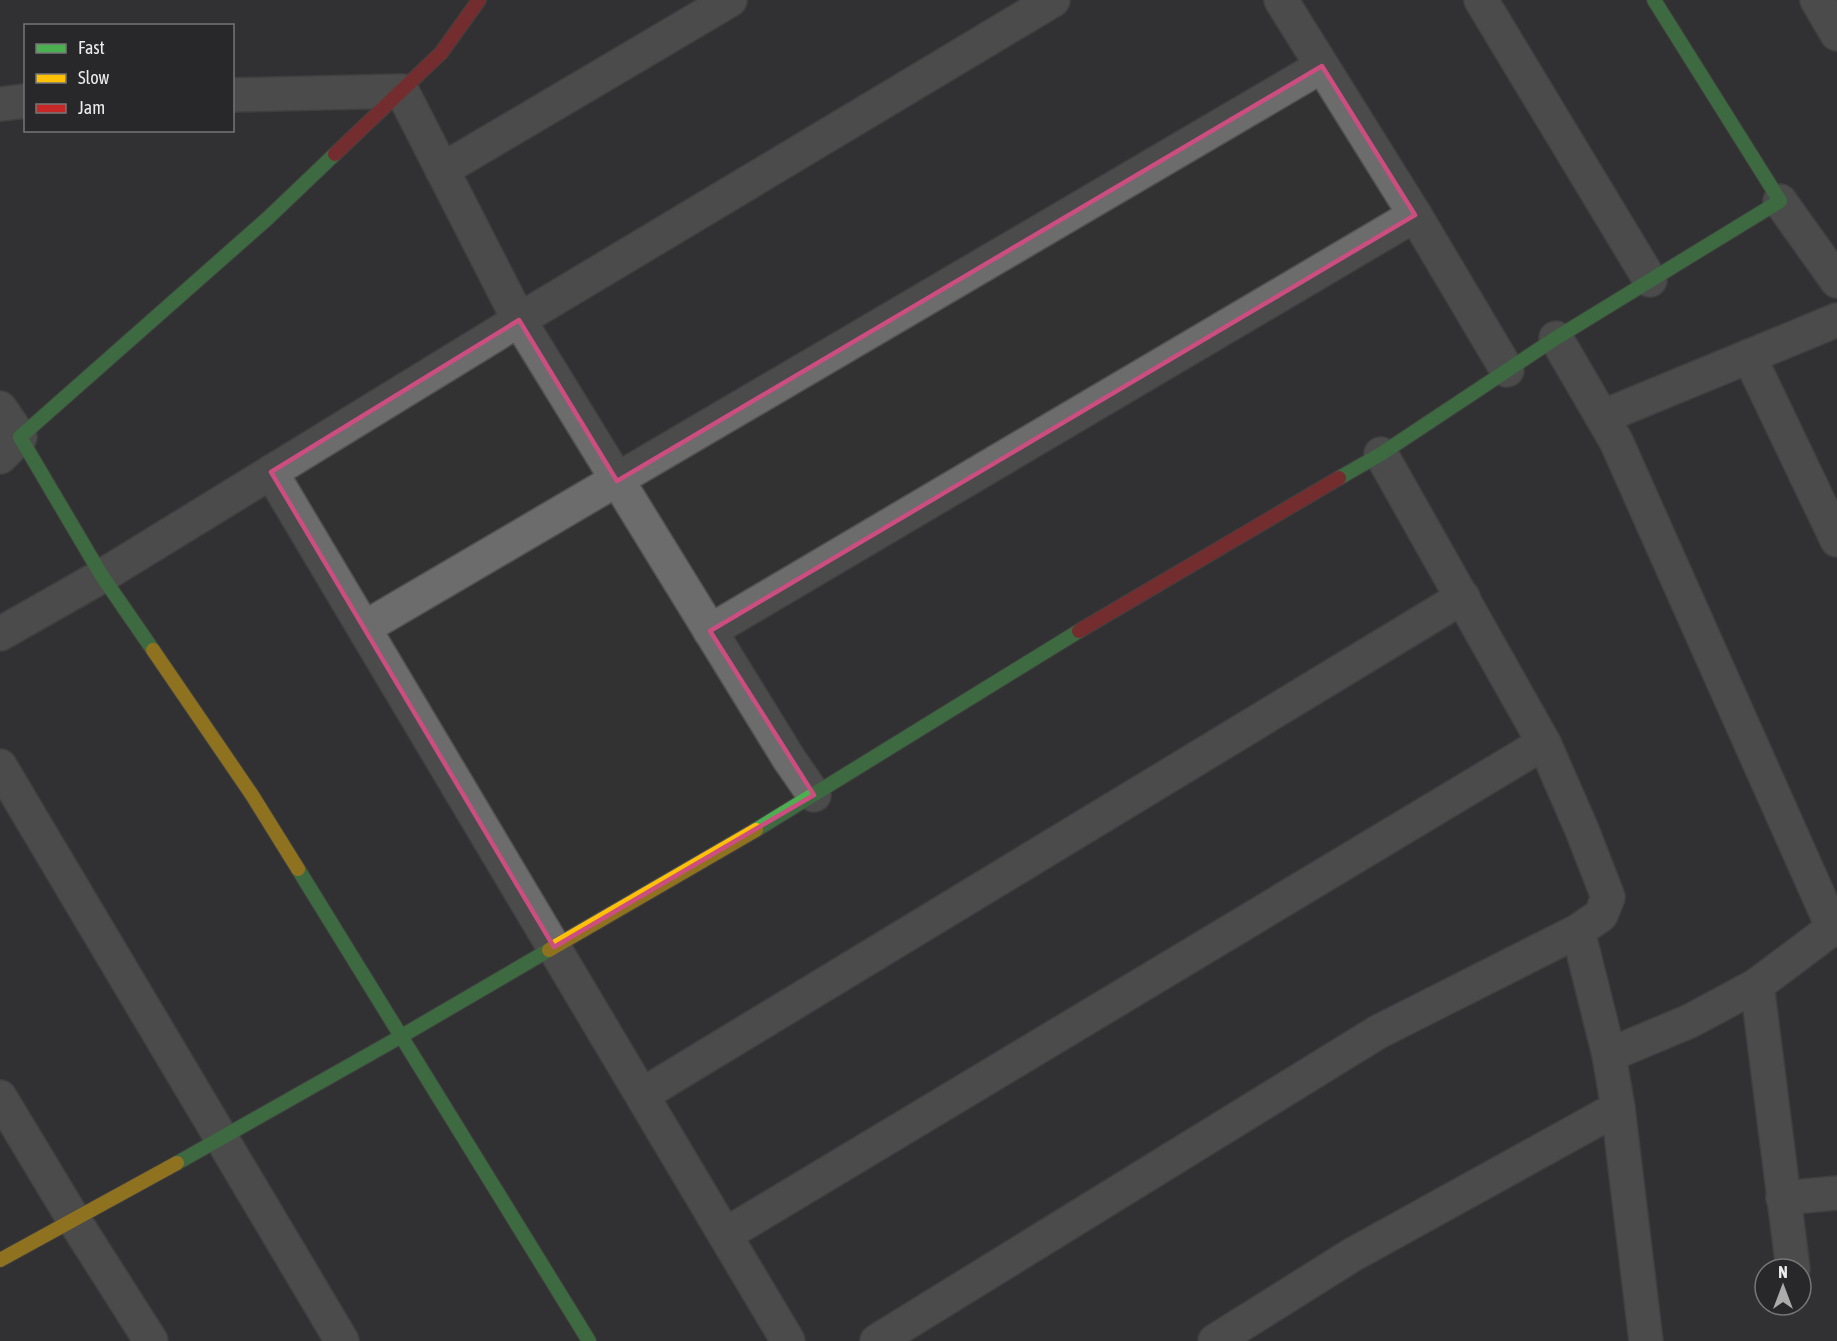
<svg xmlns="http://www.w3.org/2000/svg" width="1837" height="1341" viewBox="0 0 1837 1341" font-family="'Asap Condensed',sans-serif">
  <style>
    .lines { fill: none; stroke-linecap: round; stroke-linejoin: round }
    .street-casing { stroke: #515151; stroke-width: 36 }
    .fast-casing { stroke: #515151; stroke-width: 16 }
    .slow-casing { stroke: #515151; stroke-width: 16 }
    .jam-casing { stroke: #515151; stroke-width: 16 }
    .street { stroke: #6c6c6c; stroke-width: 33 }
    .fast { stroke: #4caf50; stroke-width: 14 }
    .slow { stroke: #ffc107; stroke-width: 14 }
    .jam { stroke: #c62828; stroke-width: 14 }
    .marked { fill: none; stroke: #cc4d80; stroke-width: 4.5; stroke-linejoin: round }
  </style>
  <rect width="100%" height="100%" fill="#323233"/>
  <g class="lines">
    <g class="street-casing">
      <g id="street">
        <path d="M1281 0 1415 215 1507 370"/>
        <path d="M1481 0 1650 280"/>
        <path d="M1817 0 1837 34"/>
        <path d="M232 95 402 91 519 320 789 759 814 795"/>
        <path d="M0 104 26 101"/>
        <path d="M442 170 730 0"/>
        <path d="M1780 201 1837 281"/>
        <path d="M1556 338 1616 441 1833 928"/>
        <path d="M1749 356 1837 540"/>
        <path d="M0 408 20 437 0 457"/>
        <path d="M1602 417 1837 320"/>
        <path d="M1381 454 1544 743 1582 830 1608 897 1601 915 1578 931 1609 1055 1618 1108 1646 1341"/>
        <path d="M271 472 788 1341"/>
        <path d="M364 628 1322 66"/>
        <path d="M710 631 1415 215"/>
        <path d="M0 634 102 576 519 320 1053 0"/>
        <path d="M0 766 342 1341"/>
        <path d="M1757 985 1793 1269"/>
        <path d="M1609 1055 1690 1021 1757 985 1837 925"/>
        <path d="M642 1095 1463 597"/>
        <path d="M0 1097 74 1220 151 1341"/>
        <path d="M1783 1198 1837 1193"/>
        <path d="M725 1235 1544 743"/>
        <path d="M877 1341 1378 1032 1578 931"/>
        <path d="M1215 1341 1352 1255 1618 1108"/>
      </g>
    </g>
    <g class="fast-casing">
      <g id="fast">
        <path d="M1339 478 1381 454 1556 338 1780 201 1654 0"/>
        <path d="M153 650 102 576 20 437 268 218 335 154"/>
        <path d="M756 830 1079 631"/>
        <path d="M298 869 589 1341"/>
        <path d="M177 1163 400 1037 549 950"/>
      </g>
    </g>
    <g class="slow-casing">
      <g id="slow">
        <path d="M153 650 252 795 298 869"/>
        <path d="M549 950 756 830"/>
        <path d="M0 1260 177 1163"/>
      </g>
    </g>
    <g class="jam-casing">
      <g id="jam">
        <path d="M335 154 441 53 479 0"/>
        <path d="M1079 631 1339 478"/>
      </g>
    </g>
    <use href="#street" class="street"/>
    <use href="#fast" class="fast"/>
    <use href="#slow" class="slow"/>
    <use href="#jam" class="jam"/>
  </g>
  <path d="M0 0H1837V1341H0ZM1322 66 1415 215 710 631 814 795 554 947 271 472 519 320 617 481Z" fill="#323233" fill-opacity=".55" fill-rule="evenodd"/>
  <path class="marked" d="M1322 66 1415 215 710 631 814 795 554 947 271 472 519 320 617 481Z"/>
  <rect x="24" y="24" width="210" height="108" fill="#28272a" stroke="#767678" stroke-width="1.5"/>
  <rect x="36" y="44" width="30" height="9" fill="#4caf50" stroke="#767678" stroke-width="1.5"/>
  <text x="78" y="54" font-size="18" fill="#ececed">Fast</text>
  <rect x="36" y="74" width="30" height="9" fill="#ffc107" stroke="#767678" stroke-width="1.5"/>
  <text x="78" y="84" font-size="18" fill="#ececed">Slow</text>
  <rect x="36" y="104" width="30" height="9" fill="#c62828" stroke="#767678" stroke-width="1.5"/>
  <text x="78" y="114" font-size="18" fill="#ececed">Jam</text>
  <g transform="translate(1783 1287)"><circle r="28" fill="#28272a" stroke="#767678" stroke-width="1.5"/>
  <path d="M0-4.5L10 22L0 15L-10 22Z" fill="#ababac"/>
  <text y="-9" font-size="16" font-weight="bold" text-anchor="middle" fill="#ececed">N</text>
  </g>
</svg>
